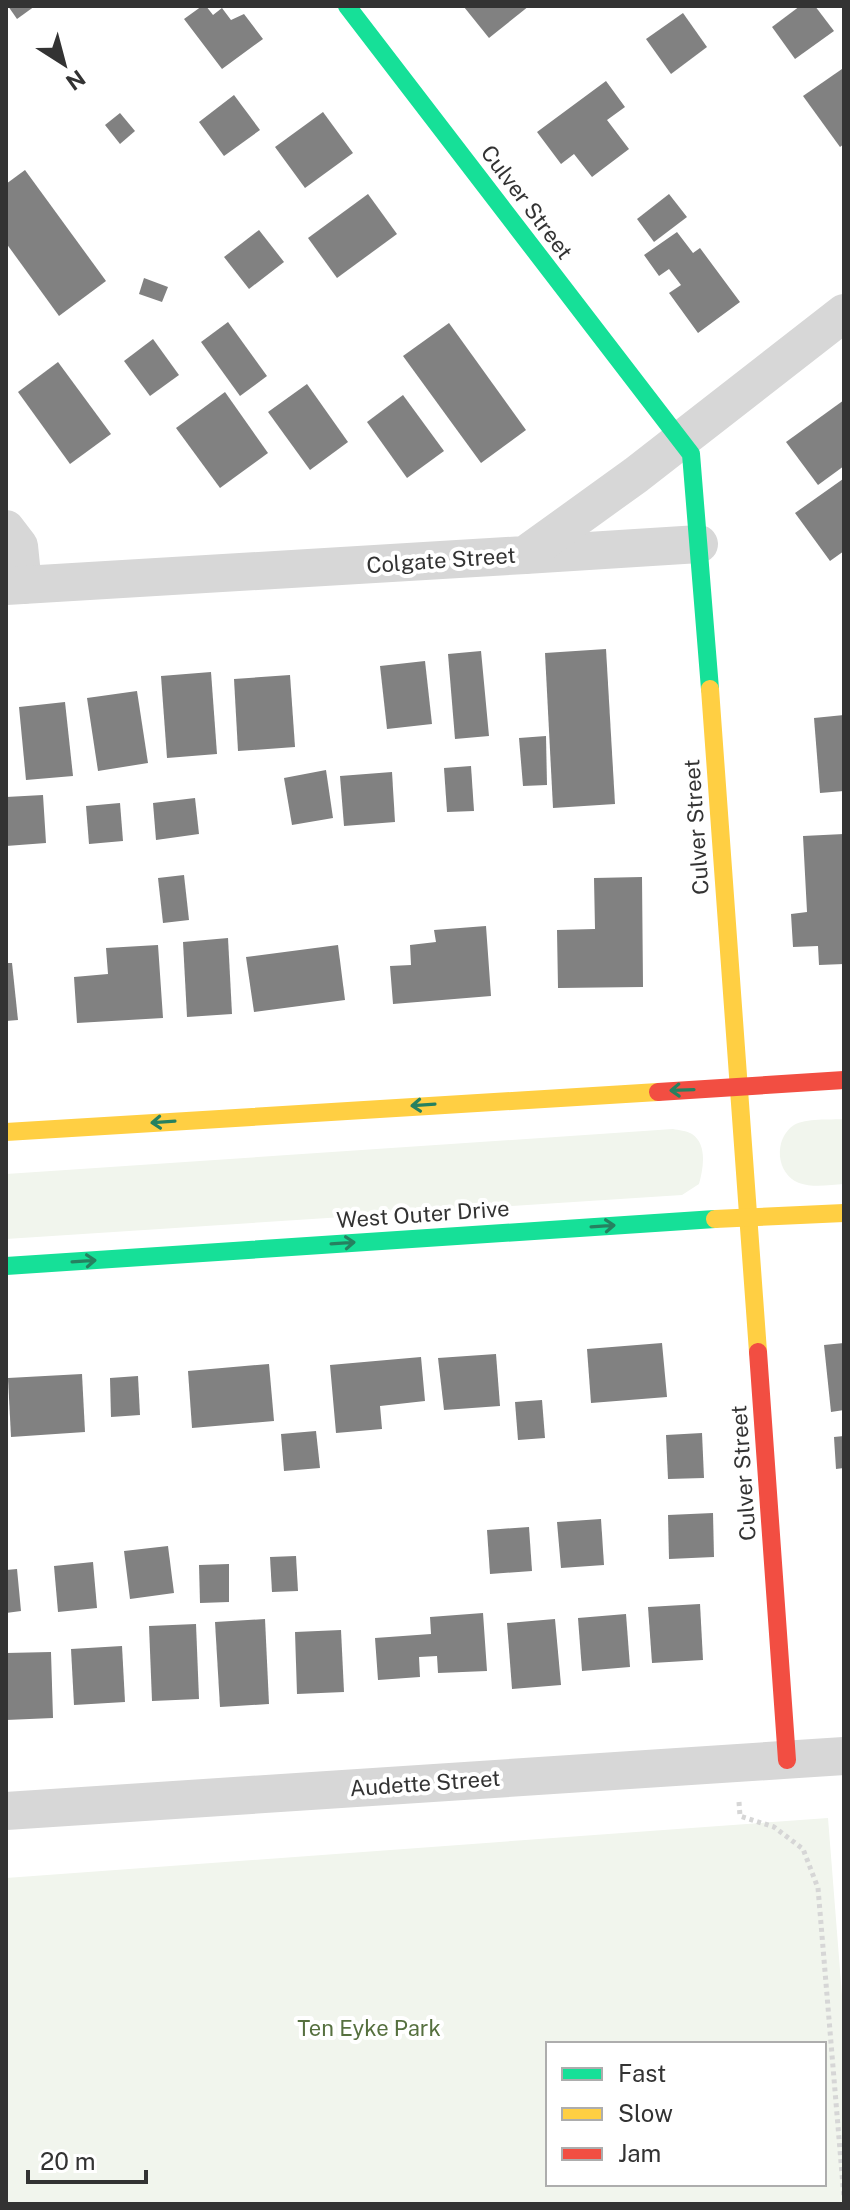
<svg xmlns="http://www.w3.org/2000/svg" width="850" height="2210" viewBox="0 0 850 2210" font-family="'Public Sans',sans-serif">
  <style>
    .green { fill: #f1f5ed; fill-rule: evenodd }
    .building { fill: #818181 }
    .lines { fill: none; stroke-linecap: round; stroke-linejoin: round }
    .path { stroke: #d6d6d6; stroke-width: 5; stroke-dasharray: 4 4; stroke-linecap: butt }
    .street { stroke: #d7d7d7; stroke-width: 38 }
    .fast { stroke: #16e098; stroke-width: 18 }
    .slow { stroke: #ffcf43; stroke-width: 18 }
    .jam { stroke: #f24e42; stroke-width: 18 }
    .oneway { stroke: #268160 }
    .labels { text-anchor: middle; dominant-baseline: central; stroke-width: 8; stroke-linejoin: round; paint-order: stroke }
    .street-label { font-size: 22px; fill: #333; stroke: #fff }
    .park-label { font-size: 22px; fill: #56703f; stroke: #fff }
  </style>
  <rect width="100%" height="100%" fill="#fff"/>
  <g class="green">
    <path d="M844 1119V1184C830 1185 813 1188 799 1183 776 1174 773 1139 794 1125 806 1118 830 1120 844 1119Z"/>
    <path d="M673 1129C678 1130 687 1131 692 1134 708 1145 703 1169 699 1184L682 1195 6 1239V1174Z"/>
    <path d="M828 1818 844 2021V2204H6V1878ZM548 2044H824V2184H548Z"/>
  </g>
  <g class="building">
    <path d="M8 6H35L17 19Z"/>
    <path d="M202 6H206L213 15 222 8 231 20 244 14 263 39 222 69 184 19Z"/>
    <path d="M466 6H529L489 38 464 7Z"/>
    <path d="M800 6H815L834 31 795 59 772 27Z"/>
    <path d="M683 13 707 47 671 74 646 39Z"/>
    <path d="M842 69 844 72V144L840 147 803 96Z"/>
    <path d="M606 81 625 107 607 120 629 149 592 177 574 154 561 164 537 132Z"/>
    <path d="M234 95 260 130 224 156 199 122Z"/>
    <path d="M323 112 353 153 305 188 275 147Z"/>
    <path d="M120 113 135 131 120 144 105 125Z"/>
    <path d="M25 170 106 281 59 316 6 243V184Z"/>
    <path d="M368 194 397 234 337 278 308 238Z"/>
    <path d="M669 194 687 217 654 242 637 219Z"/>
    <path d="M259 230 284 262 249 289 224 257Z"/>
    <path d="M677 232 693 253 700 248 740 302 698 333 669 293 681 285 669 269 659 276 644 255Z"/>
    <path d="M144 278 168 287 162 302 139 294Z"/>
    <path d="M228 322 267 376 240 396 201 342Z"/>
    <path d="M449 323 526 430 481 463 403 356Z"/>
    <path d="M153 339 179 375 150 396 124 361Z"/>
    <path d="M58 362 111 434 70 464 18 392Z"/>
    <path d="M307 384 348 442 310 470 268 412Z"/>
    <path d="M225 392 268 453 220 488 176 428Z"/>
    <path d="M403 395 444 451 407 478 367 422Z"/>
    <path d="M844 400V466L818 485 786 442Z"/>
    <path d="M843 479 844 551 830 561 795 513Z"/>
    <path d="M606 649 615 804 553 808 545 653Z"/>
    <path d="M481 651 489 736 455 739 448 654Z"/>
    <path d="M425 661 432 724 387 729 380 666Z"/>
    <path d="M211 672 217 754 167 758 161 676Z"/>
    <path d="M290 675 295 747 238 751 234 679Z"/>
    <path d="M137 691 148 763 98 771 87 698Z"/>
    <path d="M65 702 73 776 26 780 19 707Z"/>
    <path d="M844 715V791L820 793 814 718Z"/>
    <path d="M546 736 547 785 523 786 519 738Z"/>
    <path d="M471 766 474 811 447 812 444 768Z"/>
    <path d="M326 770 333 818 292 825 284 778Z"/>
    <path d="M392 772 395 822 344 826 340 776Z"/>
    <path d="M43 795 46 843 6 846V797Z"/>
    <path d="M195 798 199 834 156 840 153 803Z"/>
    <path d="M120 803 123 841 89 844 86 806Z"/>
    <path d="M844 834V964L819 965 818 946 793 947 791 914 807 912 803 836Z"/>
    <path d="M184 875 189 920 163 923 158 878Z"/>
    <path d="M642 877 643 987 558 988 557 930 595 929 594 878Z"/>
    <path d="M486 926 491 996 393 1004 390 966 411 965 410 945 436 942 434 930Z"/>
    <path d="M228 938 232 1014 187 1017 183 942Z"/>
    <path d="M158 945 163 1018 77 1023 74 977 108 974 106 948Z"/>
    <path d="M338 945 345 1000 254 1012 246 957Z"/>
    <path d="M6 963H12L18 1020 6 1021Z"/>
    <path d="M662 1343 667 1397 591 1403 587 1349Z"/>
    <path d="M844 1343V1410L831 1412 824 1345Z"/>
    <path d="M496 1354 500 1406 444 1410 438 1358Z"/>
    <path d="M421 1357 425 1401 380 1406 382 1429 336 1433 330 1365Z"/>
    <path d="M269 1364 274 1421 192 1428 188 1371Z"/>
    <path d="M82 1374 85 1432 11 1437 8 1378Z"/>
    <path d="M138 1376 140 1415 111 1417 110 1378Z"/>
    <path d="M542 1400 545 1438 518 1440 515 1402Z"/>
    <path d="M316 1431 320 1468 284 1471 281 1434Z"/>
    <path d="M702 1433 704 1478 668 1479 666 1435Z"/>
    <path d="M844 1436V1468L836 1469 834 1437Z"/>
    <path d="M713 1513 714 1557 669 1559 668 1515Z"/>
    <path d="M601 1519 604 1565 561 1568 557 1522Z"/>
    <path d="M529 1527 532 1571 490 1574 487 1530Z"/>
    <path d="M168 1546 174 1593 130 1599 124 1551Z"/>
    <path d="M296 1556 298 1591 272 1592 270 1557Z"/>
    <path d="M93 1562 97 1608 58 1612 54 1566Z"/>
    <path d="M229 1564V1602L200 1603 199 1565Z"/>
    <path d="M17 1569 21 1611 6 1613V1570Z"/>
    <path d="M700 1604 703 1660 652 1663 648 1607Z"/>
    <path d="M483 1613 487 1671 438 1673 437 1656 419 1657 420 1677 378 1680 375 1638 431 1634 430 1617Z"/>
    <path d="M626 1614 630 1667 582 1671 578 1618Z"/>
    <path d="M265 1619 269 1704 220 1707 215 1622Z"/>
    <path d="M555 1619 561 1685 512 1689 507 1623Z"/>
    <path d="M196 1624 199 1699 152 1701 149 1626Z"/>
    <path d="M341 1630 344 1692 297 1694 295 1632Z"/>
    <path d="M122 1646 125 1702 74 1705 71 1649Z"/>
    <path d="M51 1652 53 1718 6 1720V1653Z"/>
  </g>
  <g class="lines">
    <path class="path" d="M739 1802 740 1816 774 1827 803 1849 818 1888 844 2198"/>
    <g class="street">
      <path d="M6 529 19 546 23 585"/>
      <path d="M525 555 699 544"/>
      <path d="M6 586 525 555 636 475 844 313"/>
      <path d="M6 1811 844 1756"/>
    </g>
    <g class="fast">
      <path d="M347 6 691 454 710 689"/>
      <path d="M6 1266 715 1219"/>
    </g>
    <g class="slow">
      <path d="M710 689 758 1352"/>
      <path d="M6 1132 658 1092"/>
      <path d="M715 1219 844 1213"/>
    </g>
    <g class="jam">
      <path d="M658 1092 844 1080"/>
      <path d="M758 1352 787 1760"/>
    </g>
  </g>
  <defs><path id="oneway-shaft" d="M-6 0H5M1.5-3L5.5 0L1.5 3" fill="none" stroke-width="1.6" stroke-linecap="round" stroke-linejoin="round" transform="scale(2)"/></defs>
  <g class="oneway">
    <use href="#oneway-shaft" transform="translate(682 1090) rotate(178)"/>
    <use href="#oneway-shaft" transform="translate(423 1105) rotate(176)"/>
    <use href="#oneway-shaft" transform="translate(163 1122) rotate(176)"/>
    <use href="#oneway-shaft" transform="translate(603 1226) rotate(-4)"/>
    <use href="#oneway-shaft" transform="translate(343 1243) rotate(-4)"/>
    <use href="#oneway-shaft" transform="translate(84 1261) rotate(-4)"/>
  </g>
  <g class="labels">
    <g class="street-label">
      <text transform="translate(527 202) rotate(53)">Culver Street</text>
      <text transform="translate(441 560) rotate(-4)">Colgate Street</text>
      <text transform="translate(696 827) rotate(-94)">Culver Street</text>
      <text transform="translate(423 1214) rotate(-4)">West Outer Drive</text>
      <text transform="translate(743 1473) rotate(-94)">Culver Street</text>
      <text transform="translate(425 1783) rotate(-4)">Audette Street</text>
    </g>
    <g class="park-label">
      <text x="369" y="2028">Ten Eyke Park</text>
    </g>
  </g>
  <rect width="850" height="2210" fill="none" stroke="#333333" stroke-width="16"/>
  <rect x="546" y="2042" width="280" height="144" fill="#ffffff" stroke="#adadad" stroke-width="2"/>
  <rect x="562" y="2068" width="40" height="12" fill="#16e098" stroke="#adadad" stroke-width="2"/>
  <text x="618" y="2082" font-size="24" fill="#333333">Fast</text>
  <rect x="562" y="2108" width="40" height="12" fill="#ffcf43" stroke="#adadad" stroke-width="2"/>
  <text x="618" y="2122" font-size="24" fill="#333333">Slow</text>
  <rect x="562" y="2148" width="40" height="12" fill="#f24e42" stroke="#adadad" stroke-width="2"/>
  <text x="618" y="2162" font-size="24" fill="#333333">Jam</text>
  <g transform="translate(64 64) rotate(144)" stroke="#ffffff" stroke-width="6" paint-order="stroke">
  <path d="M0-6L14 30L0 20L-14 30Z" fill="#333333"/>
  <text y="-12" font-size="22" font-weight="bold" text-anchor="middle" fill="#333333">N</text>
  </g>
  <path d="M28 2170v12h118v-12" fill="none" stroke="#333333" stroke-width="4"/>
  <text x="40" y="2170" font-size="24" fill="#333333" stroke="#ffffff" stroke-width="6" paint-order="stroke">20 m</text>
</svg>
